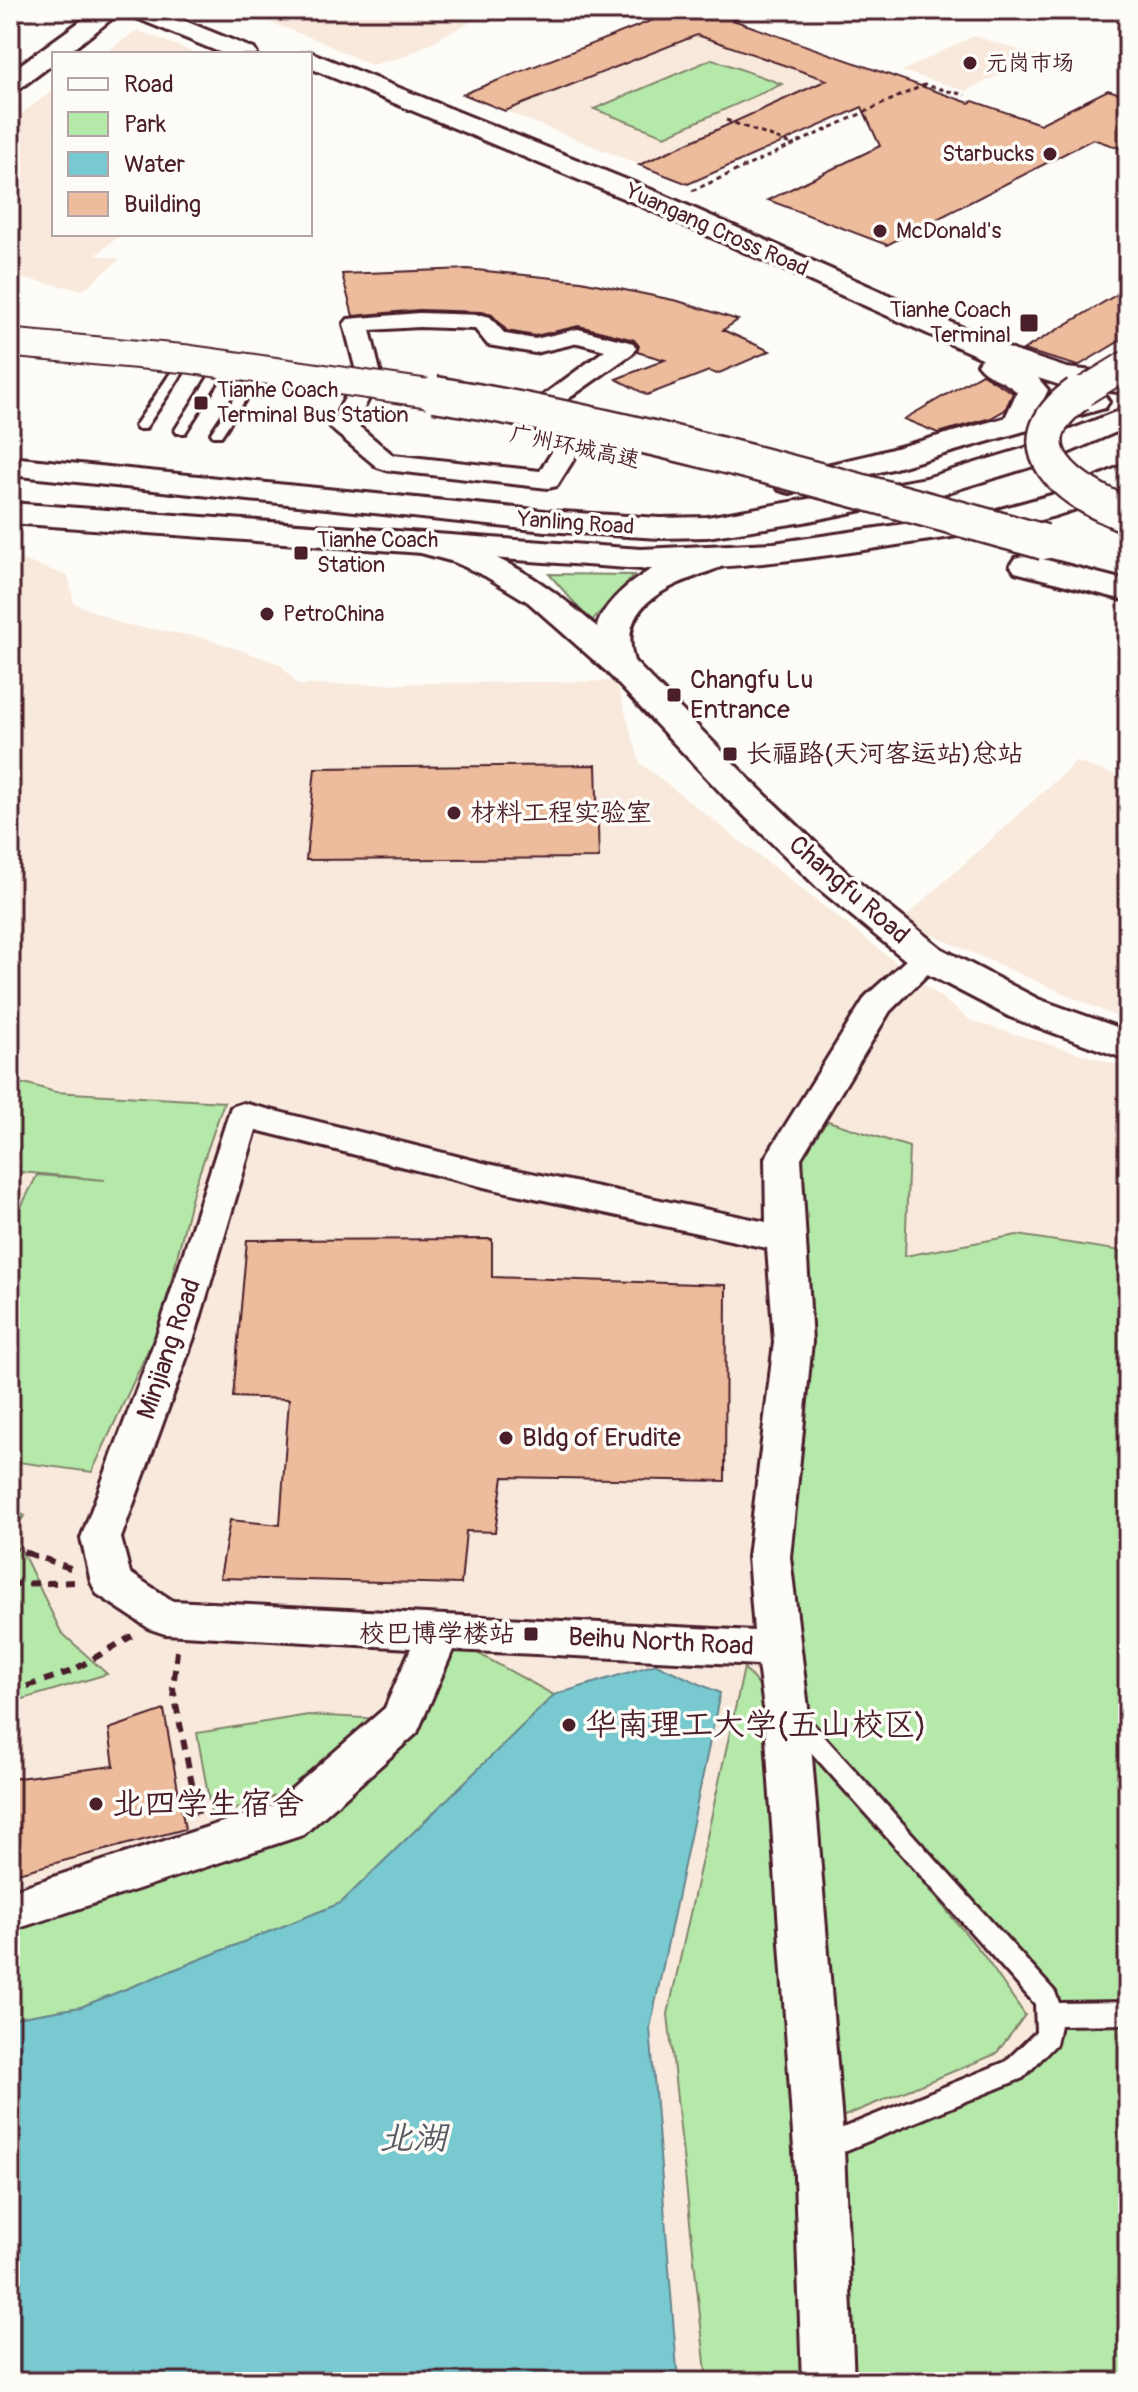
<svg xmlns="http://www.w3.org/2000/svg" width="1138" height="2392" viewBox="0 0 1138 2392" font-family="Pangolin,'LXGW WenKai TC',sans-serif">
  <style>
    .built { fill: #f8e9dc }
    .green { fill: #b5e9aa; stroke: #80846a; stroke-width: 2 }
    .water { fill: #78c9d0; stroke: #66858e; stroke-width: 2 }
    .building { fill: #ecbc9c; stroke: #4a1f2b; stroke-width: 2 }
    .lines { fill: none; stroke-linecap: round; stroke-linejoin: round }
    .lane-casing { stroke: #4a1f2b; stroke-width: 6 }
    .street-casing { stroke: #4a1f2b; stroke-width: 6 }
    .secondary-casing { stroke: #4a1f2b; stroke-width: 6 }
    .highway-casing { stroke: #4a1f2b; stroke-width: 6 }
    .path-far2 { stroke: #4a1f2b; stroke-width: 3; stroke-dasharray: 5 4; stroke-linecap: butt }
    .path-far1 { stroke: #4a1f2b; stroke-width: 5; stroke-dasharray: 8 6; stroke-linecap: butt }
    .path { stroke: #4a1f2b; stroke-width: 6; stroke-dasharray: 10 8; stroke-linecap: butt }
    .lane { fill: #fdfcf7; fill-rule: evenodd }
    .street { fill: #fdfcf7; fill-rule: evenodd }
    .secondary { fill: #fdfcf7; fill-rule: evenodd }
    .highway { fill: #fdfcf7; fill-rule: evenodd }
    .highway-bridge-far1-casing { stroke: #4a1f2b; stroke-width: 31; stroke-linecap: butt }
    .highway-bridge-casing { stroke: #4a1f2b; stroke-width: 39; stroke-linecap: butt }
    .highway-bridge-far1 { stroke: #fdfcf7; stroke-width: 27 }
    .highway-bridge { stroke: #fdfcf7; stroke-width: 34 }
    .poi-dot { fill: #4a1f2b; stroke: #fdfcf7; stroke-width: 3 }
    .labels { text-anchor: middle; dominant-baseline: central; stroke-width: 7; stroke-linejoin: round; paint-order: stroke }
    .far-poi-label { font-size: 22px; fill: #4a1f2b; stroke: #fdfcf7; text-anchor: start }
    .far-street-label { font-size: 22px; fill: #4a1f2b; stroke: #fdfcf7 }
    .poi-label { font-size: 26px; fill: #4a1f2b; stroke: #fdfcf7; text-anchor: start }
    .street-label { font-size: 26px; fill: #4a1f2b; stroke: #fdfcf7 }
    .near-poi-label { font-size: 32px; fill: #4a1f2b; stroke: #fdfcf7; text-anchor: start }
    .near-water-label { font-size: 34px; font-style: italic; fill: #5a5a65; stroke: #fdfcf7 }
  </style>
  <rect width="100%" height="100%" fill="#fdfcf7"/>
  <filter id="ink" filterUnits="userSpaceOnUse"><feTurbulence type="fractalNoise" baseFrequency=".0125" numOctaves="2"/><feDisplacementMap in="SourceGraphic" scale="16" xChannelSelector="R" yChannelSelector="G"/><feConvolveMatrix kernelMatrix="1 2 1 2 8 2 1 2 1" color-interpolation-filters="sRGB"/></filter>
  <g filter="url(#ink)">
    <g class="built">
      <path d="M237 10H494L403 57 371 65 317 40Z"/>
      <path d="M679 10H705L914 84 688 184 463 94Z"/>
      <path d="M137 30 198 54H104Z"/>
      <path d="M974 36 1038 56 966 91 902 71Z"/>
      <path d="M54 90V234H121L96 255 120 259 83 290 10 276V122Z"/>
      <path d="M22 560 68 576 74 603 122 624 205 638 280 664 298 685 616 681 640 763 971 1021 1128 1068V2382H10V562Z"/>
      <path d="M1076 762 1128 779V1022L901 921Z"/>
    </g>
    <g class="green">
      <path d="M712 59 782 84 665 136 594 109Z"/>
      <path d="M549 574 634 575 591 622Z"/>
      <path d="M10 1084H28L55 1092 224 1102 194 1188 161 1322 92 1472 10 1461V1229L37 1175 105 1180 21 1172 10 1197Z"/>
      <path d="M828 1121 909 1147 905 1256 1017 1235 1128 1252V2382H842L819 2149 1014 2070 1048 2014 786 1708 784 1170Z"/>
      <path d="M10 1508 25 1516 11 1529 61 1632 107 1674 10 1703Z"/>
      <path d="M439 1632 554 1695 341 1903 81 2007 10 2019V1911L287 1821 290 1791 212 1817 197 1733 308 1715 401 1720Z"/>
      <path d="M744 1668 797 1731 811 2382H707L668 2014Z"/>
      <path d="M803 1737 982 1953 1025 2015 996 2054 842 2117Z"/>
    </g>
    <path class="water" d="M656 1664 720 1693 650 2028 678 2382H10V2019L81 2007 341 1903 554 1695Z"/>
    <g class="building">
      <path d="M638 10H756L733 20 969 103 973 101 1040 124 1108 90 1128 96V151L1093 139 887 245 768 200 880 146 862 107 688 184 639 165 827 80 697 35 505 111 463 94 653 20 637 14Z"/>
      <path d="M467 269 581 281 678 301 738 320 723 330 770 351 717 374 709 371 647 395 616 379 665 360 637 352 639 346 634 340 579 326 535 336 507 331 492 315 482 312 419 310 353 316 342 274Z"/>
      <path d="M1128 288V336L1078 366 1023 350Z"/>
      <path d="M982 374 1013 393 1005 410 991 418 938 433 904 419Z"/>
      <path d="M596 765 599 858 306 860 315 768Z"/>
      <path d="M492 1239V1277L726 1285 725 1481 503 1477 495 1532 466 1531 461 1584 220 1578 230 1520 280 1525 289 1399 233 1397 247 1240Z"/>
      <path d="M164 1710 185 1829 10 1875V1779L114 1766 109 1729Z"/>
    </g>
    <g class="lines">
      <g class="lane-casing">
        <g id="lane">
          <path d="M172 371 182 374 145 429H137L135 426Z"/>
          <path d="M210 375 220 378 185 433H177L175 430Z"/>
          <path d="M247 379 257 382 221 436H213L211 433Z"/>
          <path d="M794 1709 802 1712 1055 1992 1059 2003 1128 2002V2024L1060 2025 1056 2044 1023 2078 822 2160 813 2156 810 2148 813 2140 1005 2062 1036 2032 1035 2004 786 1724 783 1718 786 1712Z"/>
        </g>
      </g>
      <g class="street-casing">
        <g id="street">
          <path d="M419 313 482 315 490 317 505 334 535 339 578 329 633 343 636 348 633 353 558 406 589 435 557 486 548 488 386 470 377 467 334 431 330 426 357 375 344 324 348 319ZM419 327 475 329 488 345 535 353 578 343 605 350 530 405 562 436 540 471 393 455 356 424 381 375 370 330Z"/>
          <path d="M928 948 940 951 944 958 890 1011 801 1158 812 1342 790 1557 808 1708 844 2149 854 2382H802L794 2149 764 1708 758 1665 453 1650 417 1733 303 1835 10 1931V1891L272 1806 385 1708 411 1648 165 1634 150 1629 97 1594 91 1582 81 1538 158 1332 231 1107 243 1103 488 1164 766 1222 765 1158 866 996 916 951ZM256 1130 488 1188 767 1248 774 1342 748 1557 754 1631 173 1601 130 1573 121 1538 196 1332Z"/>
        </g>
      </g>
      <g class="secondary-casing">
        <g id="secondary">
          <path d="M96 10H123L67 54H54V63L19 89 10 92V72Z"/>
          <path d="M125 10H158L254 49 257 54H224L129 15Z"/>
          <path d="M310 52 657 192 1015 351 1067 368 1128 375V393L1063 386 1038 378 1048 390 1029 429 1018 431 1007 429 1003 422 1017 392C1005 380 986 377 977 364L982 358 637 204 310 68V54H301Z"/>
          <path d="M422 533C499 552 538 576 597 627 607 588 682 543 721 553L726 560 721 567C676 584 615 600 634 661L750 780 847 873 942 949 1038 999 1128 1031V1060L1010 1017 914 967 819 889 724 796 606 671 528 602 485 576 454 562 410 550 406 543 410 536Z"/>
        </g>
      </g>
      <g class="highway-casing">
        <g id="highway">
          <path d="M1094 393 1105 396 1109 402 1105 408 892 469 790 493 779 490 774 483 779 476 874 454Z"/>
          <path d="M1128 407V427L1047 462 942 494 804 522 707 537 660 538 545 531 10 475V457L545 511 660 518 707 517 926 478 1025 448Z"/>
          <path d="M1128 463V485C1062 524 984 532 910 543 820 557 732 570 641 569L10 523V503L641 549 774 543 993 511 1066 491Z"/>
          <path d="M1027 555 1128 581V601L1015 572 1010 565 1015 558Z"/>
        </g>
      </g>
      <g class="path-far2">
        <path d="M726 120 794 145"/>
        <path d="M692 191 924 85 965 95"/>
      </g>
      <path class="path-far1" d="M10 1547 33 1555"/>
      <g class="path">
        <path d="M27 1553 73 1569"/>
        <path d="M10 1584 77 1582"/>
        <path d="M177 1651 173 1689 198 1814"/>
        <path d="M10 1692 72 1671 132 1636"/>
      </g>
      <use href="#lane" class="lane"/>
      <use href="#street" class="street"/>
      <use href="#secondary" class="secondary"/>
      <use href="#highway" class="highway"/>
      <g class="highway-bridge-far1-casing">
        <g id="highway-bridge-far1">
          <path d="M10 343 188 359 447 396"/>
          <path d="M1076 396 1128 364"/>
        </g>
      </g>
      <g class="highway-bridge-casing">
        <g id="highway-bridge">
          <path d="M435 394C642 428 842 486 1044 542"/>
          <path d="M1078 394C1004 447 1071 493 1128 515"/>
        </g>
      </g>
      <use href="#highway-bridge-far1" class="highway-bridge-far1"/>
      <use href="#highway-bridge" class="highway-bridge"/>
    </g>
  </g>
  <g class="poi-dot">
    <circle cx="970" cy="63" r="8"/>
    <circle cx="1050" cy="154" r="8"/>
    <circle cx="880" cy="231" r="8"/>
    <rect x="1019" y="313" width="20" height="20" rx="4"/>
    <rect x="193" y="395" width="16" height="16" rx="4"/>
    <rect x="293" y="545" width="16" height="16" rx="4"/>
    <circle cx="267" cy="614" r="8"/>
    <rect x="666" y="687" width="16" height="16" rx="4"/>
    <rect x="722" y="746" width="16" height="16" rx="4"/>
    <circle cx="454" cy="813" r="8"/>
    <circle cx="506" cy="1438" r="8"/>
    <rect x="523" y="1626" width="16" height="16" rx="4"/>
    <circle cx="569" cy="1725" r="8"/>
    <circle cx="96" cy="1804" r="8"/>
  </g>
  <g class="labels">
    <g class="far-poi-label">
      <text x="986" y="63">元岗市场</text>
      <text x="1034" y="154" text-anchor="end">Starbucks</text>
      <text x="896" y="231">McDonald's</text>
      <text x="1011" y="310" text-anchor="end">Tianhe Coach<tspan x="1011" dy="25">Terminal</tspan></text>
      <text x="217" y="390">Tianhe Coach<tspan x="217" dy="25">Terminal Bus Station</tspan></text>
      <text x="317" y="540">Tianhe Coach<tspan x="317" dy="25">Station</tspan></text>
      <text x="283" y="614">PetroChina</text>
    </g>
    <g class="far-street-label">
      <text transform="translate(717 230) rotate(24)">Yuangang Cross Road</text>
      <text transform="translate(575 447) rotate(12)">广州环城高速</text>
      <text transform="translate(576 523) rotate(4)">Yanling Road</text>
    </g>
    <g class="poi-label">
      <text x="690" y="680">Changfu Lu<tspan x="690" dy="30">Entrance</tspan></text>
      <text x="746" y="754">长福路(天河客运站)总站</text>
      <text x="470" y="813">材料工程实验室</text>
      <text x="522" y="1438">Bldg of Erudite</text>
      <text x="515" y="1634" text-anchor="end">校巴博学楼站</text>
    </g>
    <g class="street-label">
      <text transform="translate(849 890) rotate(41)">Changfu Road</text>
      <text transform="translate(169 1349) rotate(-71)">Minjiang Road</text>
      <text transform="translate(661 1642) rotate(3)">Beihu North Road</text>
    </g>
    <g class="near-poi-label">
      <text x="585" y="1725">华南理工大学(五山校区)</text>
      <text x="112" y="1804">北四学生宿舍</text>
    </g>
    <g class="near-water-label">
      <text x="413" y="2138">北湖</text>
    </g>
  </g>
  <rect width="1138" height="2392" fill="none" stroke="#fdfcf7" stroke-width="40"/>
  <rect x="20" y="20" width="1098" height="2352" fill="none" stroke="#4a1f2b" stroke-width="3" filter="url(#ink)"/>
  <rect x="52" y="52" width="260" height="184" fill="#fdfcf7" stroke="#b5a4a5" stroke-width="2"/>
  <rect x="68" y="78" width="40" height="12" fill="#fdfcf7" stroke="#b5a4a5" stroke-width="2"/>
  <text x="124" y="92" font-size="24" fill="#4a1f2b">Road</text>
  <rect x="68" y="112" width="40" height="24" fill="#b5e9aa" stroke="#b5a4a5" stroke-width="2"/>
  <text x="124" y="132" font-size="24" fill="#4a1f2b">Park</text>
  <rect x="68" y="152" width="40" height="24" fill="#78c9d0" stroke="#b5a4a5" stroke-width="2"/>
  <text x="124" y="172" font-size="24" fill="#4a1f2b">Water</text>
  <rect x="68" y="192" width="40" height="24" fill="#ecbc9c" stroke="#b5a4a5" stroke-width="2"/>
  <text x="124" y="212" font-size="24" fill="#4a1f2b">Building</text>
</svg>
